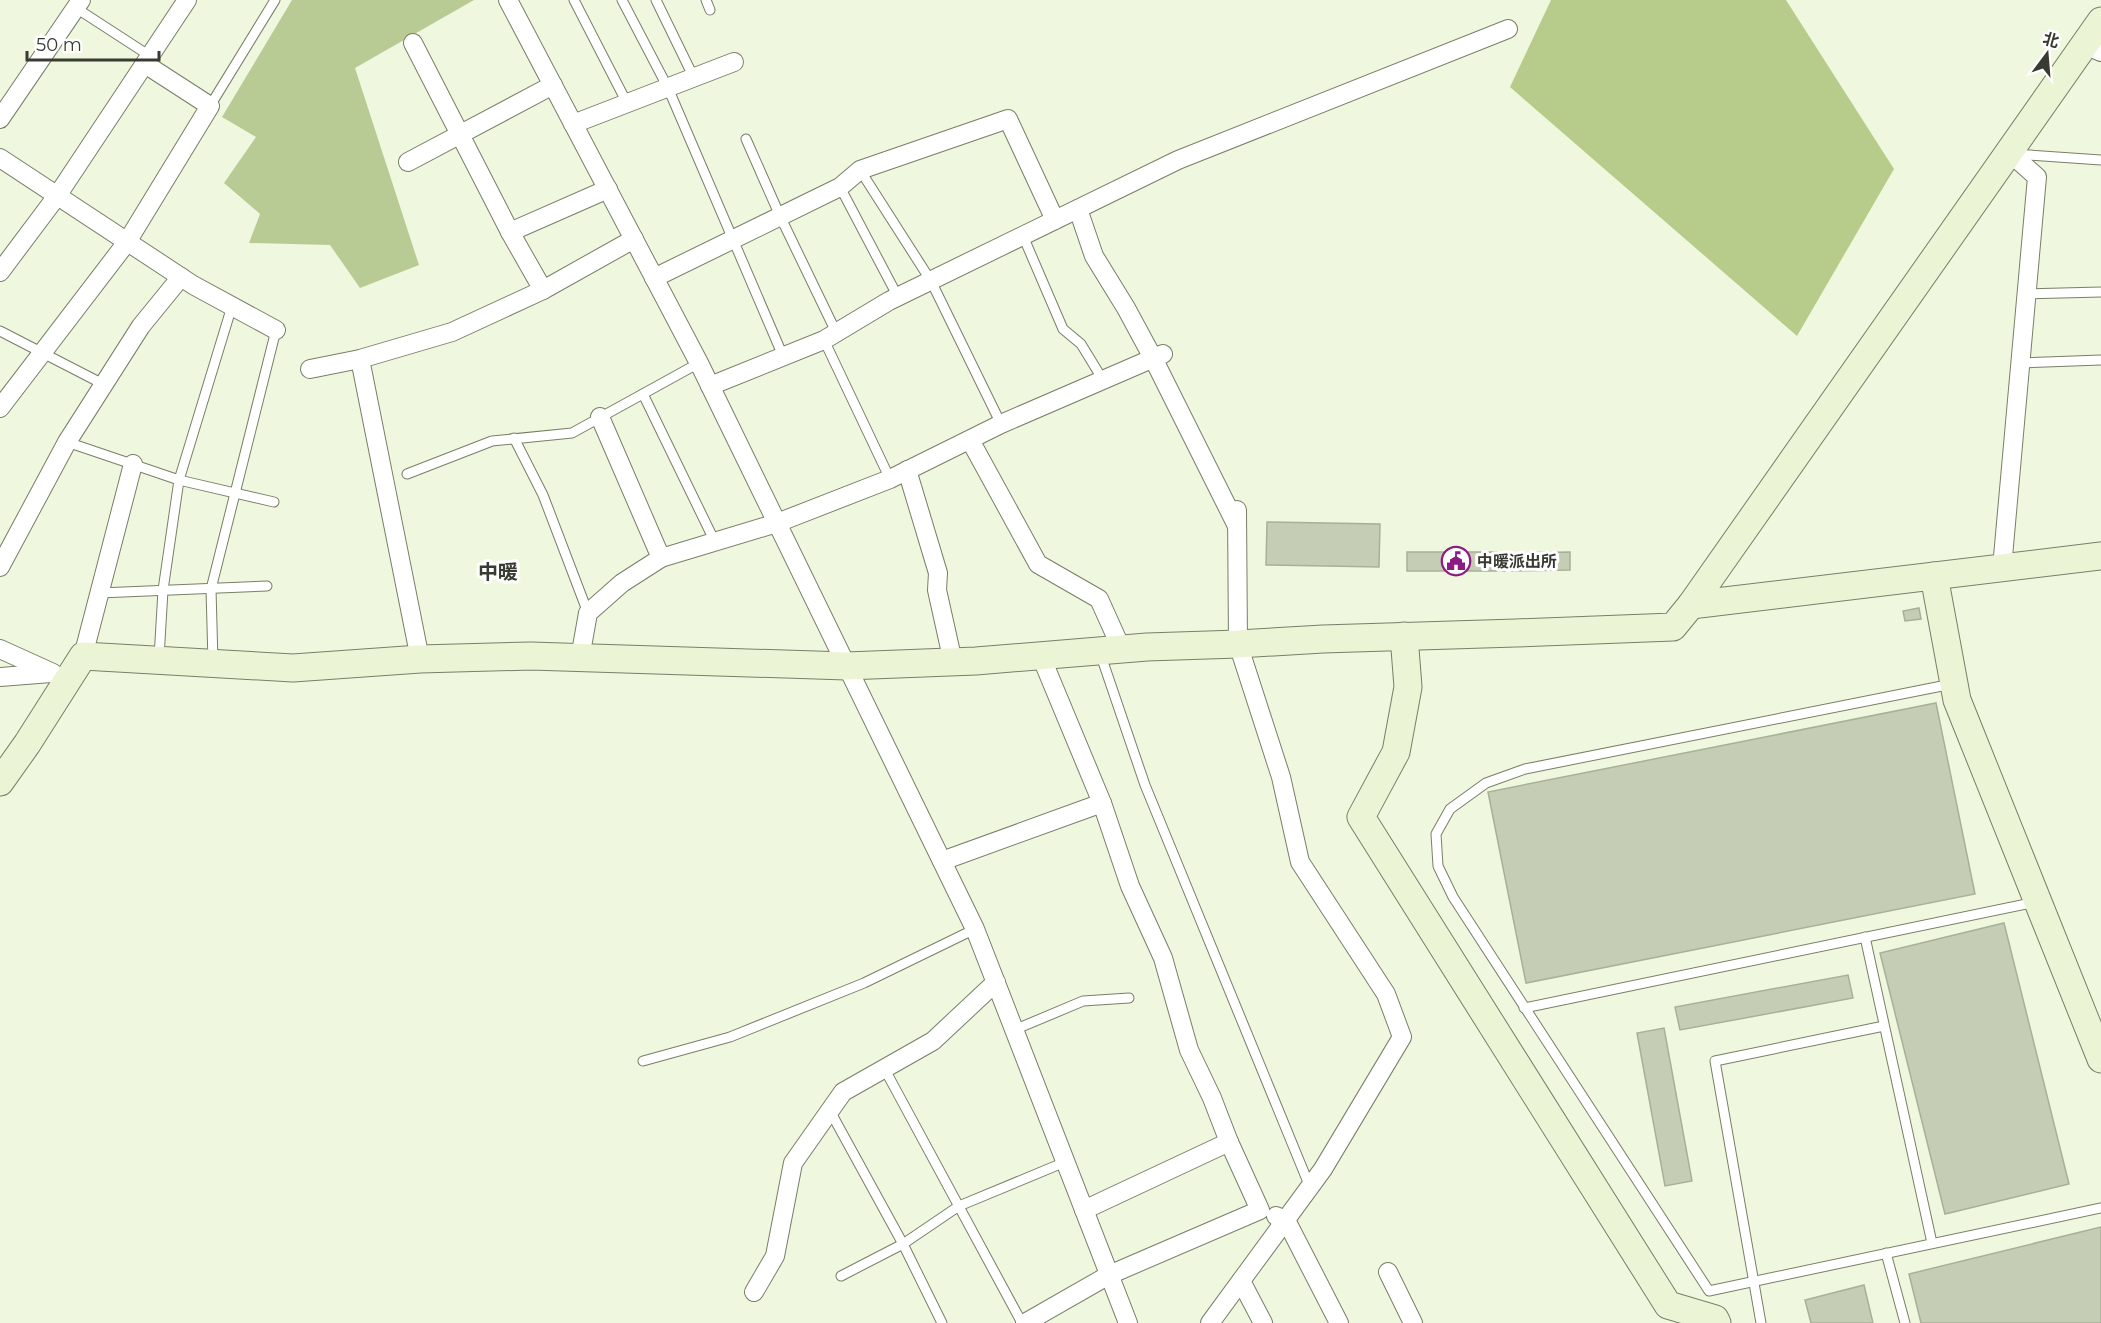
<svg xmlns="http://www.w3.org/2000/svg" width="2101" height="1323" viewBox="0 0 2101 1323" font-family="Montserrat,'Noto Sans SC',sans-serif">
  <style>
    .green { fill: #b9cb94 }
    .forest { fill: #b7cc8b }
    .building { fill: #c5ceb5; stroke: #a8b098; stroke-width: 1.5 }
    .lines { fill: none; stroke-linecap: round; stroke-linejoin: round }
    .lane-casing { stroke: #777f68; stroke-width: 11 }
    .street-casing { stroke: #777f68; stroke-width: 20 }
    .secondary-casing { stroke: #777f68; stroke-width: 29 }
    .lane { stroke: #fff; stroke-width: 9 }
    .street { stroke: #fff; stroke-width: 18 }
    .secondary { stroke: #ebf4d5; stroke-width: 27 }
    .labels { text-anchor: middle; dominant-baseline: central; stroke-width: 6; stroke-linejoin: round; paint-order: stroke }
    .poi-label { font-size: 16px; font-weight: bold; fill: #383b31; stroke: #fff; text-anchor: start }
    .quarter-label { font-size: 20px; font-weight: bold; fill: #383b31; stroke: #fff }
  </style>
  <rect width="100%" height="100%" fill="#eff8de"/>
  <path class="green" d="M292 0H474L355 68 419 265 360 288 330 245 249 243 260 214 224 183 256 137 222 117Z"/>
  <path class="forest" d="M1551 0H1786L1894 169 1797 336 1510 87Z"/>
  <g class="building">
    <path d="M1267 522 1380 524 1379 567 1266 565Z"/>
    <rect x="1407" y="552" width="98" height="19"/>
    <path d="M1570 552V570L1512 571V553Z"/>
    <path d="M1919 608 1921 619 1905 621 1903 611Z"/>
    <path d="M1936 703 1975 894 1526 983 1488 792Z"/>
    <path d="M2004 923 2069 1184 1945 1214 1880 953Z"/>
    <path d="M1848 975 1853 998 1680 1030 1675 1007Z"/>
    <path d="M1664 1028 1692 1181 1665 1186 1637 1033Z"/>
    <path d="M2101 1227V1323H1921L1909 1274Z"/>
    <path d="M1864 1285 1873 1323H1811L1805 1300Z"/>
  </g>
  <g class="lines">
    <g class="lane-casing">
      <g id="lane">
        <path d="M574 0 627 103"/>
        <path d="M622 0 668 88 783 356"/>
        <path d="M656 0 694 78"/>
        <path d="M706 0 710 10"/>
        <path d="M76 8 150 56"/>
        <path d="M210 106 275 0"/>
        <path d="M746 139 780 216 836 332"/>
        <path d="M2014 154 2101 160"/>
        <path d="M860 170 931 281 1001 424"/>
        <path d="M840 187 898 297"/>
        <path d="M1023 236 1063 329 1081 344 1103 380"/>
        <path d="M2027 294 2101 292"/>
        <path d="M0 331 103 384"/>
        <path d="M824 340 890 479"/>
        <path d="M2020 363 2101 360"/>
        <path d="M643 394 715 542"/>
        <path d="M514 438 543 495 588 613"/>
        <path d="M67 442 179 480 274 502"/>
        <path d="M407 474 492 441 572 433 699 363"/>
        <path d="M99 593 267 586"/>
        <path d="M1100 653 1145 785 1310 1187"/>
        <path d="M159 658 163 590 179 480 232 306"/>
        <path d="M213 662 211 589 276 330"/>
        <path d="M1952 684 1525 769 1486 783 1450 809 1436 834 1438 866 1453 897 1709 1291 2101 1208"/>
        <path d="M1865 937 1932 1243"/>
        <path d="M1524 1008 2036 902"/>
        <path d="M1014 1030 1083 1001 1129 998"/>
        <path d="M643 1061 730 1037 864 983 975 929"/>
        <path d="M884 1068 1022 1323"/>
        <path d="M830 1111 903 1244 942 1323"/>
        <path d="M1886 1253 1905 1323"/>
        <path d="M841 1276 903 1244 959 1206 1065 1162"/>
        <path d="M1761 1323 1715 1061 1884 1026"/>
      </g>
    </g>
    <g class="street-casing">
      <g id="street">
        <path d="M508 0 699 363 975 929 1128 1323"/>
        <path d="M413 43 510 232 543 290"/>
        <path d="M2085 45 2101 52"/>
        <path d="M0 119 81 0"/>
        <path d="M573 124 734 62"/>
        <path d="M0 158 193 285 276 330"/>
        <path d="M408 162 553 85"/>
        <path d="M1078 209 1094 256 1126 308 1153 358 1237 526"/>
        <path d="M510 232 608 189"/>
        <path d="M0 272 57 196 187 0"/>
        <path d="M654 278 840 187 860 170 1008 119 1055 220"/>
        <path d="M360 359 420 659"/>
        <path d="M310 369 360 359 452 332 543 290 634 239"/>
        <path d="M710 386 824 340 889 301 1178 160 1508 29"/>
        <path d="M0 408 127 242 210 106 145 64"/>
        <path d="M970 440 1038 564 1099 599 1122 650"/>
        <path d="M907 470 938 573 937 590 953 662"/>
        <path d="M661 558 777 523 890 479 1001 424 1163 354"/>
        <path d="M0 567 67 442 141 326 181 277"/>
        <path d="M2002 568 2037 177 2011 154"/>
        <path d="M0 649 53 673"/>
        <path d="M83 656 133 464"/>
        <path d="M580 658 588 613 622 583 661 558 600 417"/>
        <path d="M0 677 51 673"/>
        <path d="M1102 803 1130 886 1163 958 1189 1050 1212 1098 1229 1142"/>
        <path d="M942 861 1102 803 1040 654"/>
        <path d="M1276 1216 1286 1220 1339 1323"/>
        <path d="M1388 1272 1413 1323"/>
        <path d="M1241 1281 1263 1323"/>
        <path d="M754 1292 775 1256 793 1163 843 1092 933 1041 996 982"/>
        <path d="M1025 1323 1109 1275 1260 1210 1229 1142 1084 1210"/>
        <path d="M1210 1323 1323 1169 1402 1037 1386 994 1300 862 1281 777 1238 644 1237 510"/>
      </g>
    </g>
    <g class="secondary-casing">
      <g id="secondary">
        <path d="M1934 576 1957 700 2101 1059"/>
        <path d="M1691 605 2101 556"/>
        <path d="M1404 636 1408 687 1396 752 1361 817 1668 1305 1715 1319 1717 1323"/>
        <path d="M0 782 27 744 83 656 293 668 420 659 531 656 846 666 976 661 1147 647 1238 644 1323 639 1516 633 1673 627 1691 605 2101 21"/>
      </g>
    </g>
    <use href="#lane" class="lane"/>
    <use href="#street" class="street"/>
    <use href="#secondary" class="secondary"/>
  </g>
  <defs>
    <g id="civic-ring" transform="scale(1.5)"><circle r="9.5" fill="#fff" stroke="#8b1c80" stroke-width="1.5"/><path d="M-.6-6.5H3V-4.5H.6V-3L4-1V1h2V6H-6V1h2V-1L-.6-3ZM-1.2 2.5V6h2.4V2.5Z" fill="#8b1c80"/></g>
  </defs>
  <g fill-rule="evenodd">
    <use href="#civic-ring" x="1456" y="561"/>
  </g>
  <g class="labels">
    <g class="poi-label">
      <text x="1477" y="561">中暖派出所</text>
    </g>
    <g class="quarter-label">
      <text x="498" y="572">中暖</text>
    </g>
  </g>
  <g transform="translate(2047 54) rotate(16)" stroke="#ffffff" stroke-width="4.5" paint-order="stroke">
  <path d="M0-4.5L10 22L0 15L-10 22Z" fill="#383b31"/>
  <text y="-9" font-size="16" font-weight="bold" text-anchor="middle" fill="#383b31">北</text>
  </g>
  <path d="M27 51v9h132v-9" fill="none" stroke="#383b31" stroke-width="3"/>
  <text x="36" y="51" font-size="18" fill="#383b31" stroke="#ffffff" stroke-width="4.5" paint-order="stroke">50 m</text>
</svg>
